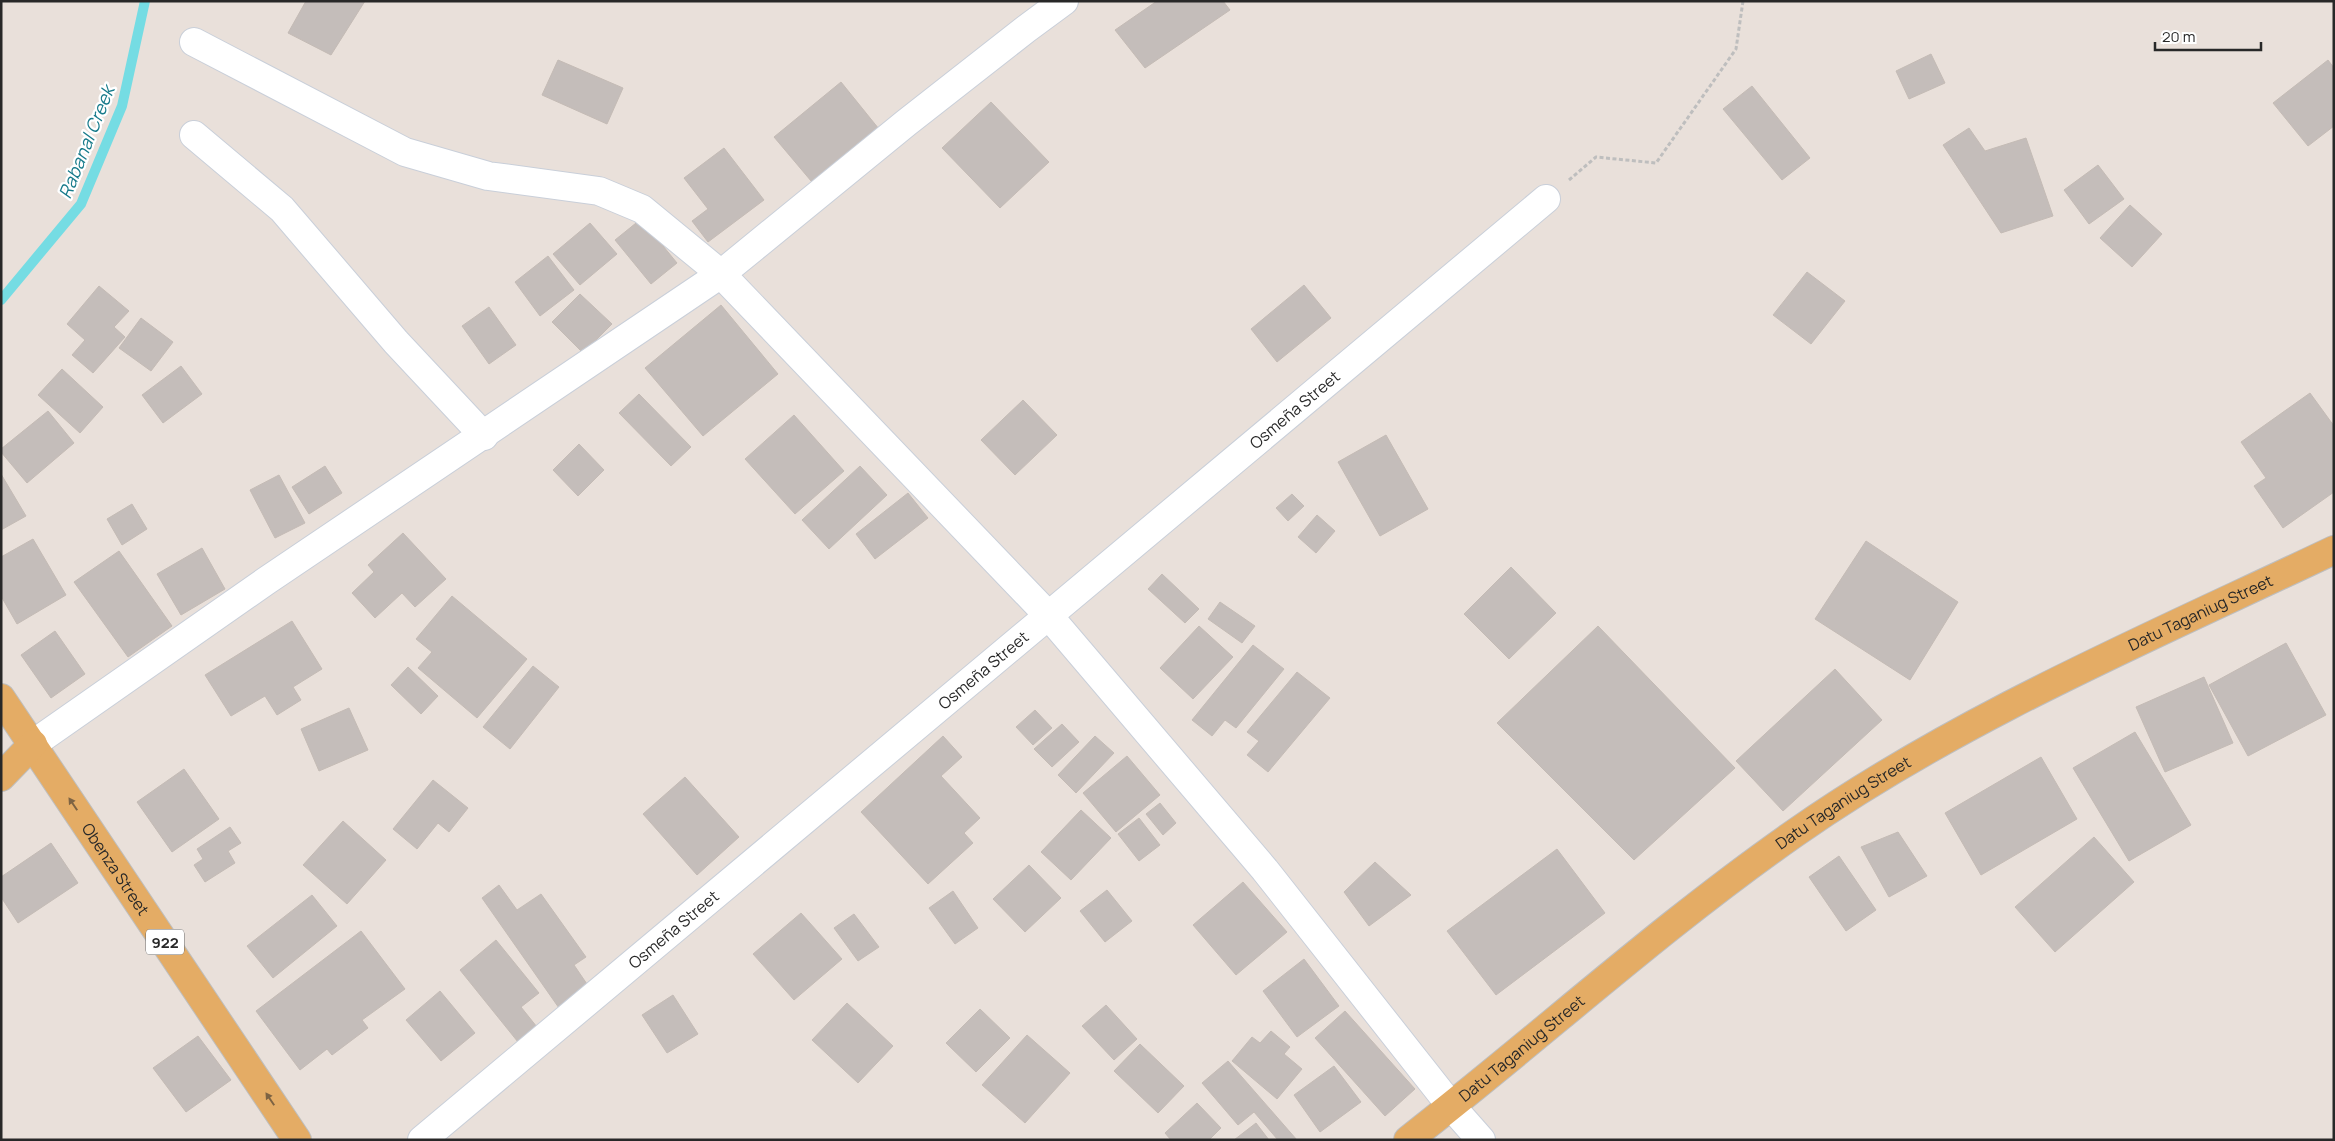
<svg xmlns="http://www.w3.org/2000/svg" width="2335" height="1141" viewBox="0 0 2335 1141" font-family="Manrope,sans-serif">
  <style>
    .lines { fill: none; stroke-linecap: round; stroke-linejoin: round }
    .stream { stroke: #75dce3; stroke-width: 10 }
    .building { fill: #c4bdba; stroke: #c4bbb5 }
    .minor-casing { stroke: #c9cfd9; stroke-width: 30 }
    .major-casing { stroke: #bebebe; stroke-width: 30 }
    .path { stroke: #bebebe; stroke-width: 3; stroke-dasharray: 4 2.5; stroke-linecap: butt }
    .minor { stroke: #fff; stroke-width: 28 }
    .major { stroke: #e4ac65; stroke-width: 28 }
    .oneway { fill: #7d6343 }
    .labels { text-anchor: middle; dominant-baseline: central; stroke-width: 4.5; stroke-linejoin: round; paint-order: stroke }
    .shield { fill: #fff; stroke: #686868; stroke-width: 1 }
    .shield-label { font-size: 15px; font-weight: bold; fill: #282828 }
    .street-label { font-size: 16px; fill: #282828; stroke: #fff }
    .water-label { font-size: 18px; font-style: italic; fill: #187b8b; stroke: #fff }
  </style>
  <rect width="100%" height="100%" fill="#e9e0da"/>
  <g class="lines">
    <path class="stream" d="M1 300 81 204 122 106 145 1"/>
  </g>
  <g class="building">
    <path d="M306 1H365L331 55 288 33Z"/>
    <path d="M1157 1H1223L1230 10 1145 68 1115 30Z"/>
    <path d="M1931 54 1945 83 1909 99 1896 71Z"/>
    <path d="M558 60 623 88 607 124 542 95Z"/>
    <path d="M2328 60 2334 68V126L2308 146 2273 103Z"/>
    <path d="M841 82 883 134 817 188 774 137Z"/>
    <path d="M1752 86 1810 158 1782 180 1723 109Z"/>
    <path d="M991 102 1049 162 1000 208 942 148Z"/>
    <path d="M1969 128 1985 151 2026 138 2053 216 2001 233 1943 145Z"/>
    <path d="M724 148 764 200 708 242 692 221 708 209 684 178Z"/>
    <path d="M2098 165 2124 199 2089 224 2064 190Z"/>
    <path d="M2130 205 2162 234 2132 267 2100 238Z"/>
    <path d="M641 219 677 263 651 284 615 240Z"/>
    <path d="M590 223 617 254 580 285 553 254Z"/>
    <path d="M548 256 574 290 540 316 515 282Z"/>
    <path d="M1807 272 1845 301 1811 344 1773 315Z"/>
    <path d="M1304 285 1331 318 1277 362 1251 329Z"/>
    <path d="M99 286 129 311 114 327 125 337 93 373 72 355 85 340 67 324Z"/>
    <path d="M580 294 612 324 583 353 552 322Z"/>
    <path d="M721 305 778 374 703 436 645 368Z"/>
    <path d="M489 307 516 345 489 364 462 326Z"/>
    <path d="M141 318 173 342 151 371 119 348Z"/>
    <path d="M181 366 202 394 163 423 142 395Z"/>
    <path d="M62 369 103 407 80 433 38 395Z"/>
    <path d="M2310 393 2334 426V492L2283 528 2254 486 2266 478 2241 442Z"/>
    <path d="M639 394 691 447 671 466 619 413Z"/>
    <path d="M1023 400 1057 435 1015 475 981 440Z"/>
    <path d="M48 411 74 443 27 483 1 452V449Z"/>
    <path d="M794 415 844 471 795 514 745 459Z"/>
    <path d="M1386 435 1428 509 1380 536 1338 462Z"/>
    <path d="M579 444 604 470 578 496 553 470Z"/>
    <path d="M325 466 342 493 309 514 292 487Z"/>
    <path d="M860 466 887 495 829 549 802 520Z"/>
    <path d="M1 474 26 516 1 530Z"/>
    <path d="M279 475 305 523 275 538 250 490Z"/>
    <path d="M908 493 928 518 875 559 856 534Z"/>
    <path d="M1292 494 1304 506 1288 521 1276 508Z"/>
    <path d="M132 504 147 529 122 545 107 519Z"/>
    <path d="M1317 515 1335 531 1316 553 1298 537Z"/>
    <path d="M403 533 446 579 415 607 402 593 375 618 352 593 374 572 368 565Z"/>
    <path d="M33 539 66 595 17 624 1 596V557Z"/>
    <path d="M1866 541 1958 602 1910 680 1815 619Z"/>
    <path d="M202 548 225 589 181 615 157 574Z"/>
    <path d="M119 551 172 626 128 657 74 582Z"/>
    <path d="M1511 567 1556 613 1509 659 1464 614Z"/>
    <path d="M1162 574 1199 609 1185 623 1148 589Z"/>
    <path d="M452 596 527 659 477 718 418 668 432 652 416 639Z"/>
    <path d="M1220 602 1255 626 1242 643 1208 619Z"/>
    <path d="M292 621 322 669 293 687 301 700 277 715 265 696 231 716 205 675Z"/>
    <path d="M1199 626 1233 657 1193 699 1160 668Z"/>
    <path d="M1598 626 1735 768 1634 860 1497 723Z"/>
    <path d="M55 631 85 674 51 698 21 655Z"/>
    <path d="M2286 643 2326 715 2248 756 2209 685Z"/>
    <path d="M1253 645 1284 669 1236 728 1225 720 1212 736 1192 720Z"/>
    <path d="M533 666 559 687 510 749 483 727Z"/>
    <path d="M408 667 438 696 421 714 391 685Z"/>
    <path d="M1835 669 1882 720 1783 811 1736 761Z"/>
    <path d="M1297 672 1330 698 1268 772 1247 755 1259 741 1247 732Z"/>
    <path d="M2204 677 2233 743 2165 772 2136 707Z"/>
    <path d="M349 708 368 750 319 771 301 729Z"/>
    <path d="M1035 710 1052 728 1033 745 1016 727Z"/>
    <path d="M1062 724 1079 742 1052 767 1034 749Z"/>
    <path d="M2135 732 2191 825 2129 861 2073 768Z"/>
    <path d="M943 736 962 757 941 776 980 818 964 833 973 843 928 884 861 812Z"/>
    <path d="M1095 736 1114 753 1076 793 1058 775Z"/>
    <path d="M1127 756 1160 795 1116 832 1083 793Z"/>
    <path d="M2041 757 2077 819 1981 875 1945 813Z"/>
    <path d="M184 769 219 819 172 852 137 802Z"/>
    <path d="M685 777 739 837 697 875 643 814Z"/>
    <path d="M433 780 468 808 449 832 438 823 417 849 393 829Z"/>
    <path d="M1160 803 1176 823 1163 835 1146 814Z"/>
    <path d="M1081 810 1111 838 1071 880 1041 852Z"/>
    <path d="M1139 818 1160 845 1139 861 1118 834Z"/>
    <path d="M343 821 386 860 347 904 303 865Z"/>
    <path d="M230 827 241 843 228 851 235 863 205 882 194 865 203 859 197 849Z"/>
    <path d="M1898 832 1927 876 1889 897 1861 847Z"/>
    <path d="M2094 837 2134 882 2055 952 2015 907Z"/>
    <path d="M51 843 78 883 18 923 1 897V877Z"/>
    <path d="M1557 849 1605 913 1496 995 1447 931Z"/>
    <path d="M1839 856 1876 910 1846 931 1809 877Z"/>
    <path d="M1375 862 1411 895 1369 926 1344 892Z"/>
    <path d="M1029 865 1061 898 1025 932 993 899Z"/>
    <path d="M1243 882 1287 932 1236 975 1193 925Z"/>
    <path d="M499 885 517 910 541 894 586 957 574 965 589 987 559 1008 482 898Z"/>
    <path d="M1107 890 1132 921 1105 942 1080 911Z"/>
    <path d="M953 891 978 928 955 944 929 908Z"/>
    <path d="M312 895 337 926 273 978 247 946Z"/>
    <path d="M801 913 842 959 794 1000 753 954Z"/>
    <path d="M854 914 879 947 858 961 834 928Z"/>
    <path d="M361 931 405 989 362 1020 368 1028 332 1055 327 1049 300 1070 256 1011Z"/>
    <path d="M496 940 539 993 521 1007 537 1027 518 1042 460 970Z"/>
    <path d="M1304 959 1339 1006 1297 1037 1263 991Z"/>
    <path d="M440 991 475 1033 441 1061 406 1020Z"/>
    <path d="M673 995 698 1034 667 1053 642 1015Z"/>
    <path d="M847 1003 893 1046 858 1083 812 1040Z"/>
    <path d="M1106 1005 1137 1039 1114 1060 1082 1026Z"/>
    <path d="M980 1009 1010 1038 976 1072 946 1043Z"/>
    <path d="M1345 1011 1415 1089 1385 1116 1315 1038Z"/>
    <path d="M1271 1031 1290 1047 1284 1054 1302 1069 1277 1099 1232 1061 1252 1037 1260 1043Z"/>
    <path d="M1027 1035 1070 1073 1025 1123 982 1085Z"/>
    <path d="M198 1036 231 1080 186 1112 153 1068Z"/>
    <path d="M1140 1044 1184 1086 1158 1113 1114 1071Z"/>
    <path d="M1228 1061 1297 1140H1278L1254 1112 1238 1125 1202 1083Z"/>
    <path d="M1334 1066 1361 1102 1320 1132 1294 1095Z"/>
    <path d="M1197 1103 1221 1128 1209 1140H1171L1165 1133Z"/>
    <path d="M1256 1123 1269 1140H1234Z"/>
  </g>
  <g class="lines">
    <g class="minor-casing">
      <g id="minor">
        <path d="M194 42 405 152 488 176 599 191 642 209 721 274 1048 615 1265 870 1451 1106 1481 1140"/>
        <path d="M194 135 282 209 396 342 484 436"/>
        <path d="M33 744 266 581 721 274 906 123 1026 29 1064 1"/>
        <path id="s1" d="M422 1140 1546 199"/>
      </g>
    </g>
    <g class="major-casing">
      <g id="major">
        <path id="s2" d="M1 698 297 1140"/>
        <path d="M1 777 33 744"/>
        <path id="s3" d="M1408 1140C1538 1039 1659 928 1795 833 1959 718 2153 636 2334 550"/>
      </g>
    </g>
    <path class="path" d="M1569 180 1596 157 1656 163 1736 49 1743 1"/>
    <use href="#minor" class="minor"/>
    <use href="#major" class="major"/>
  </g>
  <defs><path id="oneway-solid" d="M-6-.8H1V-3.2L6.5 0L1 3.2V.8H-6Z" transform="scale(1.25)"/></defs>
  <g class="oneway">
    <use href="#oneway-solid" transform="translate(73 804) rotate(-124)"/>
    <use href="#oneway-solid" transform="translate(270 1099) rotate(-124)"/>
  </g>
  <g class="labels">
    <rect class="shield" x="146" y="929.5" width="38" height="25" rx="4"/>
    <g class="shield-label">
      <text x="165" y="942">922</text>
    </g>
    <g class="street-label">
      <text stroke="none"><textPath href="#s1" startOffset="1138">Osmeña Street</textPath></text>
      <text stroke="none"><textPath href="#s3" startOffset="956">Datu Taganiug Street</textPath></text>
      <text stroke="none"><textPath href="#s1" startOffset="732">Osmeña Street</textPath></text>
      <text stroke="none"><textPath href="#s3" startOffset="551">Datu Taganiug Street</textPath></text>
      <text stroke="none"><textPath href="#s2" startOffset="206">Obenza Street</textPath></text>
      <text stroke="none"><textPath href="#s1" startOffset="328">Osmeña Street</textPath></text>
      <text stroke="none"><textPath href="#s3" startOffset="146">Datu Taganiug Street</textPath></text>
    </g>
    <g class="water-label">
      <text transform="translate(86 142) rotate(-68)">Rabanal Creek</text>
    </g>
  </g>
  <rect width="2335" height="1141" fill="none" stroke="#282828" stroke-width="5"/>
  <path d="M2155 42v8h106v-8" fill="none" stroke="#282828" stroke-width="2.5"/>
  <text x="2162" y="42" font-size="15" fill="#282828" stroke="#ffffff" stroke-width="4" paint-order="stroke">20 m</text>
</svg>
